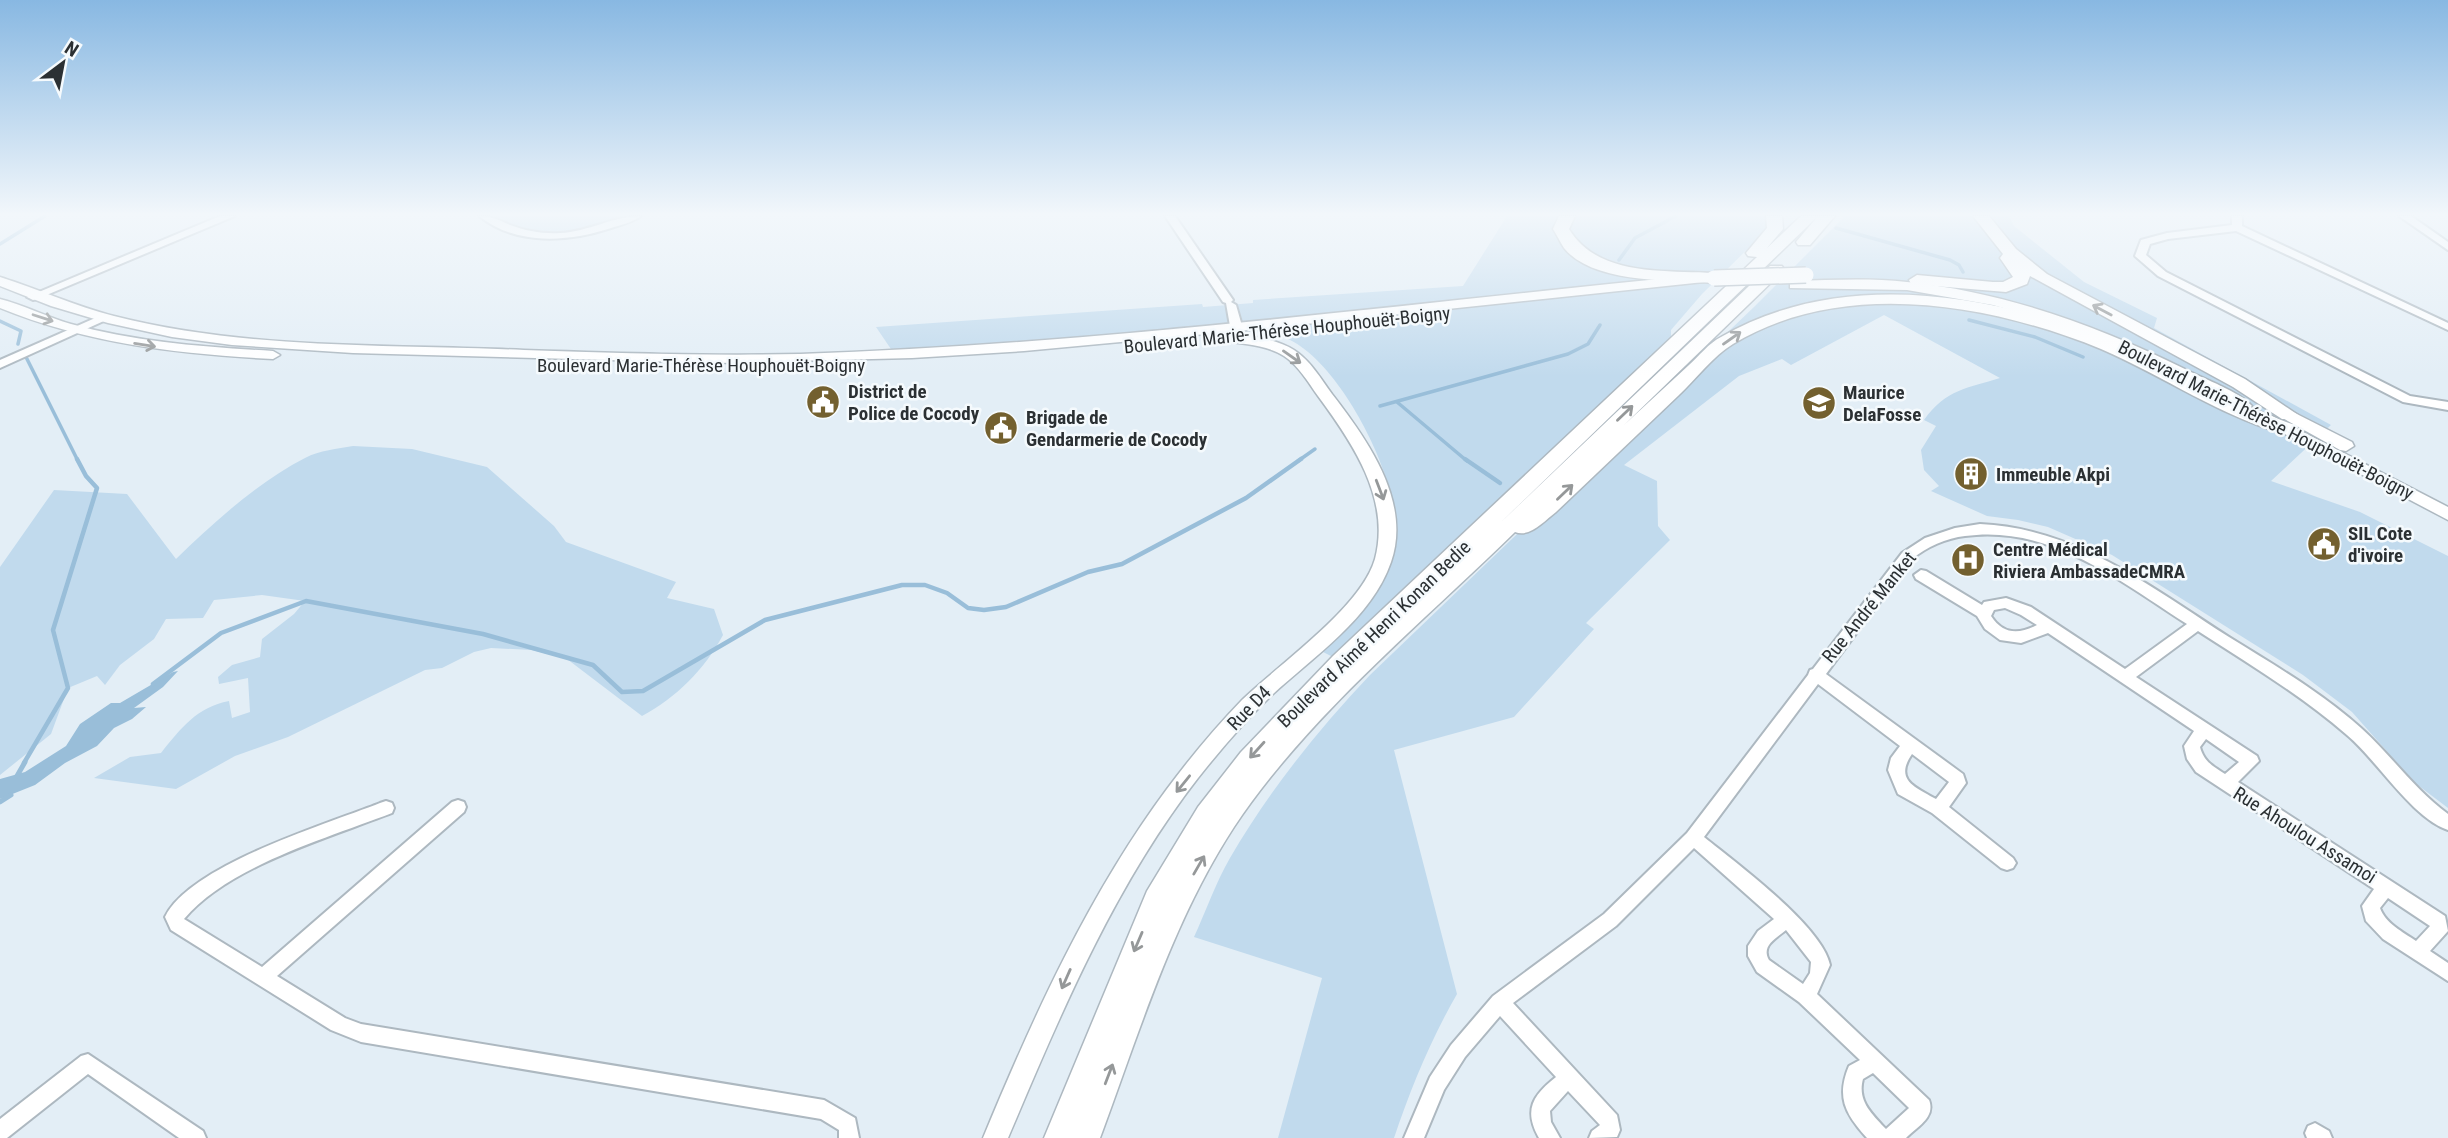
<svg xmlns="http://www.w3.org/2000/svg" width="2448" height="1138" viewBox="0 0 2448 1138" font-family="'Roboto Condensed',sans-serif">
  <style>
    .green { fill: #c1daed }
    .water { fill: #99bed9 }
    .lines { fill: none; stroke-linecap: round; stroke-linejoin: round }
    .stream-far2 { stroke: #99bed9; stroke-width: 3.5 }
    .stream-far1 { stroke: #99bed9; stroke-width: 4.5 }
    .stream { stroke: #99bed9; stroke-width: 5 }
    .minor-casing { stroke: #adb8c0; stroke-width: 4 }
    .major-casing { stroke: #adb8c0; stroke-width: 3 }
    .highway-casing { stroke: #adb8c0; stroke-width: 3 }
    .minor { fill: #fff; fill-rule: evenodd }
    .major { fill: #fff; fill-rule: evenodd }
    .highway { fill: #fff; fill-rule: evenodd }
    .major-bridge-casing { stroke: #adb8c0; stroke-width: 18; stroke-linecap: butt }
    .major-bridge { stroke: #fff; stroke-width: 15 }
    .oneway { stroke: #959899 }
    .labels { text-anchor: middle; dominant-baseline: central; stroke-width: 5; stroke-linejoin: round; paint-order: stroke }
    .street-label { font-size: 19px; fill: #2b3033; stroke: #f5fafd }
    .poi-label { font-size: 19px; font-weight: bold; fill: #2b3033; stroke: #f5fafd; text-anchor: start }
  </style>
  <rect width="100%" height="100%" fill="#e3eef6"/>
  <g class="green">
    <path d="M495 216H629C580 233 541 244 495 216Z"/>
    <path d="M1507 216H1781L1702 294 1671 330V338L1335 658 1321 651C1382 592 1413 561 1384 472 1370 430 1331 360 1290 340 1246 320 1161 340 1112 344 1040 351 967 352 895 355L876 327 1202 304 1203 307 1253 303V300L1463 286Z"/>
    <path d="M1845 216H2009L2014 226 2084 282 2157 318 2154 328 2331 425 2271 481 2360 512 2448 556V808L2415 783 2352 712 2303 675 2112 555 2048 527 2018 520 1987 516 1931 491 1939 486 1924 470 1921 450 1936 426 1924 420C1946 389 1968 388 2000 378L1884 315 1791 365 1782 359 1739 376 1624 465 1657 481 1658 526 1670 540 1586 623 1594 629 1514 717 1394 750 1457 994C1430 1041 1411 1088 1394 1138H1278L1322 978 1194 937C1206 911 1216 882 1230 858 1269 791 1317 731 1370 675L1754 307Z"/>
    <path d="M353 446 412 449 487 467 554 526 566 542 676 582 667 598 714 609 723 635C705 669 676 698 642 716L567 659 532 650 491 648 474 652 442 668 425 670 288 737 235 756 176 789 94 778 130 757 161 753C181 728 197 707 229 701L232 718 250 712 248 678 219 684 218 677 232 665 260 657 262 639 294 614 305 601 262 595 214 600 203 618 166 619 154 639 120 665 105 685 97 676 68 688 51 734 0 775V567L54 490 127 494 176 559C213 523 258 482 305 458 320 450 337 449 353 446Z"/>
  </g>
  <path class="water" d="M178 671 163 687 134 708 146 707 132 719 114 728 97 746 65 763 35 785 0 799V779L25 772 66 746 80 724 111 703H120L173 672Z"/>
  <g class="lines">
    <g class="stream-far2">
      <path d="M1836 228 1950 260 1959 265 1963 272"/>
      <path d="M0 244 45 216"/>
      <path d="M1619 260 1635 238 1676 216"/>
      <path d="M1969 320 2035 337 2083 357"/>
      <path d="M0 321 21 331 18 344"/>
      <path d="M26 357 78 461"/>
      <path d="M1397 402 1467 461"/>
      <path d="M1380 406 1568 354 1588 344 1600 325"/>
      <path d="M1298 461 1315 449"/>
    </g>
    <g class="stream-far1">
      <path d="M1465 459 1500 483"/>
      <path d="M153 684 221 633 306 601 483 634 593 665 622 692 643 691 765 620 902 585H925L947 593 968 608 984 610 1006 607 1088 572 1122 564 1246 498 1301 459"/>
      <path d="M24 763 68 688 53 630 97 488 86 476 77 459"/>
    </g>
    <g class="stream">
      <path d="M17 776 25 762"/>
      <path d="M0 802 11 795"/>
    </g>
    <g class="minor-casing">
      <g id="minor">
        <path d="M220 216H235L37 299 33 300 27 297Z"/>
        <path d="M479 216C492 216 499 220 510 225 526 231 543 234 560 233 588 232 613 216 641 216 633 222 621 225 611 228 569 242 516 246 479 216Z"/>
        <path d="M1165 216H1175L1233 300 1231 302 1236 305 1242 326 1240 328 1236 329 1230 326 1226 303 1223 302Z"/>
        <path d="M2232 216H2242V226L2448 323V330L2236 231 2168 239 2150 244 2146 255 2166 272 2410 396 2448 402V410L2403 402 2158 276 2135 256 2141 240 2167 233 2232 225Z"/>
        <path d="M2399 216H2411L2448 242V250Z"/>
        <path d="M102 315 108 318 106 320 0 368V360Z"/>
        <path d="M1980 524C2076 528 2151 587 2229 637 2274 665 2321 692 2361 728 2391 755 2415 790 2448 814V830C2412 818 2377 760 2347 735 2301 695 2249 664 2198 631L2136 677 2257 756 2259 761 2238 782 2445 916 2448 931 2430 951 2448 963V981L2383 939 2366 921 2362 906 2374 889 2196 772 2187 759 2184 746 2194 731 2048 633 2021 643 2000 640 1985 629 1977 616 1916 579 1914 575 1921 570 1926 571 1982 605 1984 602 2006 598 2031 607 2125 669 2187 624C2120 581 2049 524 1965 536 1947 538 1926 547 1912 559 1902 568 1895 583 1887 593 1866 620 1846 647 1826 674L1963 774 1966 783 1949 807 2013 858 2016 863 2013 868 2007 870 2001 868 1932 813 1898 794 1888 770 1891 758 1900 746 1818 684 1704 837C1736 863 1822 926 1830 965L1817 994 1929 1100C1936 1117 1917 1127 1906 1138H1867C1845 1114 1836 1097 1849 1066L1860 1060 1799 1002 1757 972 1748 956V946L1758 931 1774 919 1694 848 1616 926 1513 1003 1617 1115 1620 1130 1617 1137 1589 1138 1592 1131 1600 1125 1568 1091 1550 1111 1551 1122 1560 1138H1539C1523 1110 1533 1095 1556 1077L1500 1016 1465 1057 1444 1090 1424 1138H1404L1430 1077 1451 1045 1493 996 1604 914 1687 833 1808 675 1810 670 1813 669 1902 553 1925 538 1955 528ZM2005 608 2021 615 2037 625C2018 635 2003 634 1991 616L1994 610ZM2206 739 2239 762 2225 774C2213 766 2204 762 2200 747ZM1912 754 1949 782 1936 799C1915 787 1894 780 1912 754ZM2388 898 2430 926 2416 941C2403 932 2385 923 2380 908ZM1786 930 1811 962 1810 973 1803 984 1769 960C1761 946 1775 939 1786 930ZM1873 1073 1909 1108 1886 1129C1872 1114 1857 1101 1863 1079Z"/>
        <path d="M458 800 464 802 466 807 464 812 277 976 345 1018 361 1024 824 1100 855 1118 859 1138H839V1130L821 1119 361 1042 331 1030 171 930 165 917C190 865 327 824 380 803L386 801 392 803 394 808 392 813C328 838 228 866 184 919L262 967 452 802Z"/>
        <path d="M88 1054 203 1131 206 1138H179L88 1074 7 1138H0V1119L81 1056Z"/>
        <path d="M2315 1123 2329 1131 2332 1138H2307L2305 1133 2308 1126Z"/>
      </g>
    </g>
    <g class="major-casing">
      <g id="major">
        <path d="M1699 275 1704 276V282L1249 330 1024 351 912 358 718 363 353 353 232 345 172 337 108 323 51 306 0 286V277C38 289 75 306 114 316 247 350 388 344 524 350 616 353 708 356 800 354 1101 344 1400 304 1699 275Z"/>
        <path d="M1795 281C1832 280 1870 278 1907 282 2005 292 2099 326 2187 370 2204 379 2240 392 2252 406L2244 411 2239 409 2118 349 2034 317 1993 305 1907 290 1790 288V282Z"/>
        <path d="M0 299C24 305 47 317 71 324 136 342 205 347 273 351L280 355 273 359C179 354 88 344 0 308Z"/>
        <path d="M1228 333C1250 336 1275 338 1294 350 1310 360 1321 379 1332 394 1367 439 1412 502 1391 562 1372 618 1313 657 1272 695 1245 721 1221 749 1198 778 1114 886 1061 1013 1008 1138H983C1033 1017 1089 894 1167 789 1190 758 1215 728 1242 700 1279 664 1361 608 1375 559 1391 499 1352 442 1318 396 1308 382 1298 365 1284 356 1265 344 1243 345 1223 340L1221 337Z"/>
        <path d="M2275 403 2352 442 2354 446 2346 451 2340 450 2270 411 2267 408Z"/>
        <path d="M2272 416 2448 507V520L2266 424 2264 421 2266 418Z"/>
      </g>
    </g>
    <g class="highway-casing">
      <g id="highway">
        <path d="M1559 216H1575L1569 229C1598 277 1665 270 1714 273L1722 278 1714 283C1672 280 1593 284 1564 248 1560 242 1557 235 1553 229Z"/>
        <path d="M1766 216H1782L1783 229 1767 248 1801 216H1818L1498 525 1770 266H1782L1784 269 1782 272 1623 426C1645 406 1667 385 1689 365 1699 356 1709 343 1721 337 1849 263 2012 297 2141 353 2193 377 2240 407 2295 425L2297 429 2288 435C2221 417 2164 376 2101 349 1988 303 1842 278 1733 344 1713 356 1696 379 1679 395 1638 434 1597 473 1556 512 1544 521 1530 538 1515 532 1420 625 1307 717 1234 827 1172 922 1139 1033 1100 1138H1044L1147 891 1198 807 1241 752 1333 656 1757 257 1748 256 1746 253 1767 228Z"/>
        <path d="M1818 216H1835L1810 245H1798L1796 242Z"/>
        <path d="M1973 216H1989L2016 249 2047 274 2245 379 2298 415 2296 419H2282L2233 387 2030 276 2027 284 2006 292 1911 284 1909 280 1917 275 1993 282H2003L2013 277 2000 258 2003 254Z"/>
      </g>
    </g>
    <use href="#minor" class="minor"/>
    <use href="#major" class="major"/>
    <use href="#highway" class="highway"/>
    <g class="major-bridge-casing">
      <path id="major-bridge" d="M1714 278 1806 275"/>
    </g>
    <use href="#major-bridge" class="major-bridge"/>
  </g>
  <defs><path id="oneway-shaft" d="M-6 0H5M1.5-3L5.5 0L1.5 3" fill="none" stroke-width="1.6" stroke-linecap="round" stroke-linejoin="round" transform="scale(1.75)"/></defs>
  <g class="oneway">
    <use href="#oneway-shaft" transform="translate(2102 310) rotate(-152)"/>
    <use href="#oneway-shaft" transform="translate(43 318) rotate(18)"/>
    <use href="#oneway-shaft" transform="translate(1732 338) rotate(-35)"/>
    <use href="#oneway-shaft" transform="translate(145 345) rotate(9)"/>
    <use href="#oneway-shaft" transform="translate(1292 357) rotate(35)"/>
    <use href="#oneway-shaft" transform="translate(1625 413) rotate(-44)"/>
    <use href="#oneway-shaft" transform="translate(1380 490) rotate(69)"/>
    <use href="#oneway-shaft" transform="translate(1565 492) rotate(-44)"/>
    <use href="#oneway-shaft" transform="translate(1257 750) rotate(132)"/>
    <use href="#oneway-shaft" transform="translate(1183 784) rotate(129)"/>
    <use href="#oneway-shaft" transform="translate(1199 865) rotate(-60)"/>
    <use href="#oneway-shaft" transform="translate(1138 942) rotate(113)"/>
    <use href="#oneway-shaft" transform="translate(1066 979) rotate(114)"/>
    <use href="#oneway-shaft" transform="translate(1109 1074) rotate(-69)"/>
  </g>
  <linearGradient id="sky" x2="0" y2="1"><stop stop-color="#88b8e2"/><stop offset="0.57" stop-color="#f2f7fb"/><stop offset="1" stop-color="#f2f7fb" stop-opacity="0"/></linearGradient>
  <rect width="2448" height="376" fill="url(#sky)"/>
  <defs>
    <g id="civic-disc" transform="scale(1.75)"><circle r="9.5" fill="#73602f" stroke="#f5fafd"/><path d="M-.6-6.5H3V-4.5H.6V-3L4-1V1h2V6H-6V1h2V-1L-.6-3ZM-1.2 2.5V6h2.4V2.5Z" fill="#fff"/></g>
    <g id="school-disc" transform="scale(1.75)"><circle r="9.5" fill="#73602f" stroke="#f5fafd"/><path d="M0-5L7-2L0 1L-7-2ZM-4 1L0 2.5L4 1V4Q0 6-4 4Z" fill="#fff"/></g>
    <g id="building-disc" transform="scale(1.75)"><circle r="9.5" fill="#73602f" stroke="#f5fafd"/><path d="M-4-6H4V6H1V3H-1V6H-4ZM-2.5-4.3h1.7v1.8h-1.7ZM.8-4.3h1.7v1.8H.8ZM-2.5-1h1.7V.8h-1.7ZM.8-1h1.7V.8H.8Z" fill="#fff"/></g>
    <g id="hospital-disc" transform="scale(1.75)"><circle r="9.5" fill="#73602f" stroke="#f5fafd"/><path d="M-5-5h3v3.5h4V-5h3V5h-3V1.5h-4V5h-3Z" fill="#fff"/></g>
  </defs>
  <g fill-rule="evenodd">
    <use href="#civic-disc" x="823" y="402"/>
    <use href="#school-disc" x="1819" y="403"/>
    <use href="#civic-disc" x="1001" y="428"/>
    <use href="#building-disc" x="1971" y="474"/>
    <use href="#civic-disc" x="2324" y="544"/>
    <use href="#hospital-disc" x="1968" y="560"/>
  </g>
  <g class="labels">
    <g class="street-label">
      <text transform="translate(1287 330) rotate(-6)">Boulevard Marie-Thérèse Houphouët-Boigny</text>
      <text x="701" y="365">Boulevard Marie-Thérèse Houphouët-Boigny</text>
      <text transform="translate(2266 420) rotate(27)">Boulevard Marie-Thérèse Houphouët-Boigny</text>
      <text transform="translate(1869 607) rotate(-51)">Rue André Manket</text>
      <text transform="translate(1374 634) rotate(-44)">Boulevard Aimé Henri Konan Bedie</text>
      <text transform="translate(1249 708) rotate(-46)">Rue D4</text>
      <text transform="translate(2305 835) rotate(32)">Rue Ahoulou Assamoi</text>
    </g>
    <g class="poi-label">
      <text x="848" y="391">District de<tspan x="848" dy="22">Police de Cocody</tspan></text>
      <text x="1843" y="392">Maurice<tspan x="1843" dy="22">DelaFosse</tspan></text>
      <text x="1026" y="417">Brigade de<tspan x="1026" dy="22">Gendarmerie de Cocody</tspan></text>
      <text x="1996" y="474">Immeuble Akpi</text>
      <text x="2348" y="533">SIL Cote<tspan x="2348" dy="22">d'ivoire</tspan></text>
      <text x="1993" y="549">Centre Médical<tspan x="1993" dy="22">Riviera AmbassadeCMRA</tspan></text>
    </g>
  </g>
  <g transform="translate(63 63) rotate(32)" stroke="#f5fafd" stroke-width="5" paint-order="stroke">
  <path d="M0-5L12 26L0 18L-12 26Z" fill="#2b3033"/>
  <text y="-10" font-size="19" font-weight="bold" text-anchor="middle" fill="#2b3033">N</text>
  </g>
</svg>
